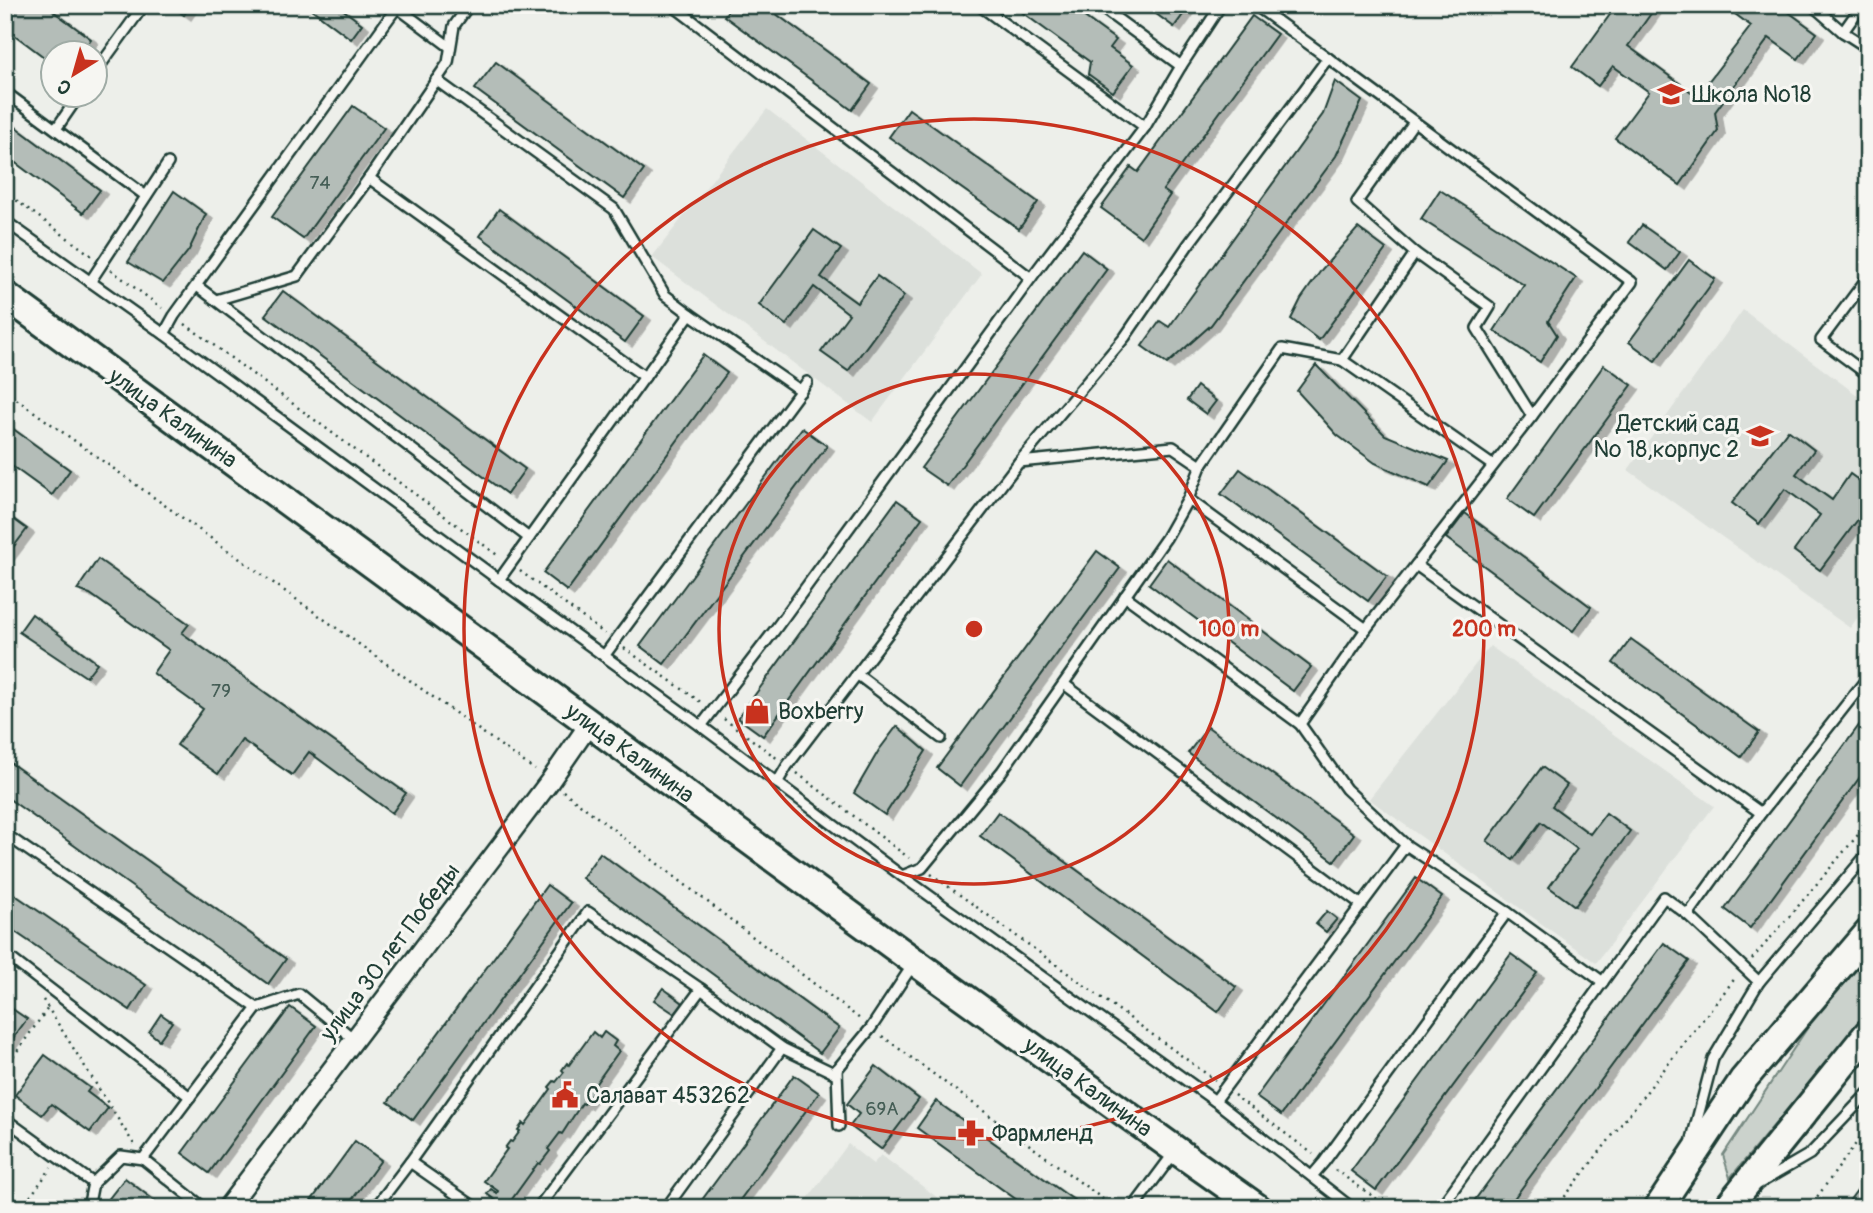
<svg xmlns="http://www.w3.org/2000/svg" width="1873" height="1213" viewBox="0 0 1873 1213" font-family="Pangolin,sans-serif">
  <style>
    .built { fill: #dce0db }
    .green { fill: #cbd2cc; stroke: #758880; stroke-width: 2 }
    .building { fill: #b4bdb8; stroke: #1f3d34; stroke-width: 2; filter: url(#shadow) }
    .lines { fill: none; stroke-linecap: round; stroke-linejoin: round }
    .lane-casing { stroke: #1f3d34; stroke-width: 14 }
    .street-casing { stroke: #1f3d34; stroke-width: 23 }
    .secondary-casing { stroke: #1f3d34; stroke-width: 32 }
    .path { stroke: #1f3d34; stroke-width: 2.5; stroke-dasharray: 2 5; stroke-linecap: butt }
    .lane { stroke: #f6f6f2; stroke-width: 9 }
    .street { stroke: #f6f6f2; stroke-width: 18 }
    .secondary { stroke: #f6f6f2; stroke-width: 26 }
    .ring { fill: none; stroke: #c8321e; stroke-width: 3.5 }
    .labels { text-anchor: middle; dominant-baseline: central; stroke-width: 6; stroke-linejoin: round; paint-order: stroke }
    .number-label { font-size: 19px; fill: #445d55 }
    .poi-label { font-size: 23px; fill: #1f3d34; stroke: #f6f6f2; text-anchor: start }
    .street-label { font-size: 23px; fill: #1f3d34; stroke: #f6f6f2 }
    .centre { fill: #c8321e; stroke: #f6f6f2; stroke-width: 3.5 }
    .ring-label { font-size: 21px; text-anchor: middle; font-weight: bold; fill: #c8321e; stroke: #f6f6f2; stroke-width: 6; stroke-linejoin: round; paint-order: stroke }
  </style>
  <defs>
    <filter id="shadow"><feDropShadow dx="7" dy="4.5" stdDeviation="0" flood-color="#0004"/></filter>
  </defs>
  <rect width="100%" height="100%" fill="#edefea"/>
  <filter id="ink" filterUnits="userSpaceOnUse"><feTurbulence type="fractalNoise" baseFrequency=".0143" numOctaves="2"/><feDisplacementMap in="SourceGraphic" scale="14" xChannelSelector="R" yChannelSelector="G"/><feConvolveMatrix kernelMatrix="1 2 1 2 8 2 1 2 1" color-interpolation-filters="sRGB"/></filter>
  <g filter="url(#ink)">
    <g class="built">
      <path d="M767 109 982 274 872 422 652 257Z"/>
      <path d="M1743 310 1868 403V603L1850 628 1628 470Z"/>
      <path d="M1490 646 1714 806 1596 963 1369 799Z"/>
      <path d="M848 1144 873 1164 881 1155 951 1208H801Z"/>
    </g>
    <path class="green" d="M1868 952V1012L1730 1178 1723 1155 1824 1003Z"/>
    <g class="building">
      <path d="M5 5H57L53 11 91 39 81 52H52V63L8 30 13 23 5 18Z"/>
      <path d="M170 5H191L184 15Z"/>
      <path d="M306 5H337L362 24 351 39Z"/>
      <path d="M732 5H764L871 84 852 110 724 16Z"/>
      <path d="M1012 5H1068L1116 40 1110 48 1133 65 1113 92 1088 74 1090 62Z"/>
      <path d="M1144 5H1190L1174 27Z"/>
      <path d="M1617 5H1657L1628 46 1697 96 1751 26 1723 5H1779L1817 33 1798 59 1769 38 1715 112 1718 131 1680 185 1615 138 1649 92 1613 66 1598 86 1572 67Z"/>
      <path d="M1252 16 1277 34 1163 190 1170 195 1141 237 1101 208 1131 167 1138 172Z"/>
      <path d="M496 62 644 170 624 198 475 89Z"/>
      <path d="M1335 81 1362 101 1336 156 1211 325 1167 364 1142 346 1160 321 1169 327 1323 114Z"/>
      <path d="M353 106 384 128 303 239 272 217Z"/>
      <path d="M909 109 1038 202 1019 229 889 137Z"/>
      <path d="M5 119 100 190 83 213 5 155Z"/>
      <path d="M1440 190 1576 278 1548 321 1557 335 1540 362 1494 331 1524 285 1421 219Z"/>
      <path d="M174 191 206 214 189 250 163 283 128 262Z"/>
      <path d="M499 209 644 316 625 342 480 236Z"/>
      <path d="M1642 225 1680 252 1667 270 1629 242Z"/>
      <path d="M1358 228 1386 249 1319 340 1291 319 1301 299 1322 269Z"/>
      <path d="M814 230 841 249 821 277 857 303 877 276 904 296 848 371 821 352 849 314 814 287 786 325 759 305Z"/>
      <path d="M1082 250 1107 269 947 486 921 468Z"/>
      <path d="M1689 260 1715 279 1655 361 1629 342Z"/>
      <path d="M283 291 525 469 507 494 265 315Z"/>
      <path d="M703 355 727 373 567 591 543 573Z"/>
      <path d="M1316 365 1385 435 1448 461 1429 487 1375 463 1337 435 1297 391Z"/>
      <path d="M1604 365 1632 385 1534 518 1507 499Z"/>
      <path d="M1197 386 1216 401 1206 414 1187 400Z"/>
      <path d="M5 423 70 470 52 495 5 461Z"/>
      <path d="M802 428 827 446 664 664 640 646Z"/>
      <path d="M1788 430 1814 450 1796 474 1832 500 1850 474 1868 487V506L1820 570 1794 551 1820 515 1785 489 1759 524 1732 503Z"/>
      <path d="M1240 469 1387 576 1368 601 1221 494Z"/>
      <path d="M897 500 922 518 763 736 738 718Z"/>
      <path d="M5 513 27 529 5 558Z"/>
      <path d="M1465 513 1591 607 1573 631 1446 538Z"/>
      <path d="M1097 551 1120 568 960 786 937 768Z"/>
      <path d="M98 559 189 624 182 633 406 793 392 813 309 752 292 775 242 740 218 774 177 745 203 709 153 673 169 650 90 594 77 590Z"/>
      <path d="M1167 559 1311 667 1293 691 1149 584Z"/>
      <path d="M32 614 97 663 86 677 19 632Z"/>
      <path d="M1631 639 1759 732 1741 757 1613 663Z"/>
      <path d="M1868 713V766L1750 928 1725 909Z"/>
      <path d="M897 726 926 751 885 815 854 793 879 750Z"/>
      <path d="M1208 727 1354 834 1334 861 1188 753Z"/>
      <path d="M5 759 286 959 268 984 5 796Z"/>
      <path d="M1542 767 1567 785 1552 806 1590 834 1606 813 1630 831 1575 906 1549 887 1577 849 1541 822 1513 860 1487 841Z"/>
      <path d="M998 812 1236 987 1218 1012 980 836Z"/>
      <path d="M600 853 839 1028 820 1053 582 878Z"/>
      <path d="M1416 878 1442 897 1281 1115 1256 1097Z"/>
      <path d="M547 885 571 903 413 1120 388 1102Z"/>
      <path d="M5 888 146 985 130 1010 5 925Z"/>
      <path d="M1327 911 1337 919 1326 932 1316 924Z"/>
      <path d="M1664 943 1689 961 1507 1208H1469Z"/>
      <path d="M1511 954 1537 973 1376 1190 1351 1171Z"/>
      <path d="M663 988 683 1003 675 1014 654 1000Z"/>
      <path d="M5 1004 27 1019 5 1049Z"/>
      <path d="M290 1007 316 1026 209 1173 182 1153Z"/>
      <path d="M161 1014 172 1022 159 1040 149 1032Z"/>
      <path d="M593 1032 600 1038 604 1032 616 1041 613 1046 619 1051 592 1089 594 1091 584 1104 582 1103 562 1134 560 1133 548 1149 550 1151 540 1164 538 1163 507 1206 503 1203 502 1205 487 1194 491 1189 497 1193 498 1191 484 1181 507 1149 505 1148 510 1141 512 1142 520 1131 518 1130 523 1123 525 1125 551 1089 549 1087 554 1081 556 1082 564 1072 562 1070 567 1063 569 1065Z"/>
      <path d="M45 1055 90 1088 87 1092 108 1108 90 1132 51 1104 42 1115 15 1095Z"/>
      <path d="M876 1066 919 1099 881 1149 850 1126 859 1114 847 1104Z"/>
      <path d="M794 1075 819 1093 734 1208H696Z"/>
      <path d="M936 1101 1064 1193 1085 1208H1028L917 1128Z"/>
      <path d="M355 1141 381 1160 346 1208H306Z"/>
      <path d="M1868 1175V1208H1844Z"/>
      <path d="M125 1178 164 1208H117L107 1201Z"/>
    </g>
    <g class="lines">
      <g class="lane-casing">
        <g id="lane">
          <path d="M394 5 450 47"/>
          <path d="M672 5 1031 278"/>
          <path d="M979 5 1145 127"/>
          <path d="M1098 5 1181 66"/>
          <path d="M1812 5 1843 32 1868 48"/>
          <path d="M1843 32 1862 5"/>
          <path d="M94 74 144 5"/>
          <path d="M436 80 614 209 665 295 690 314"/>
          <path d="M5 92 146 196"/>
          <path d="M1414 122 1357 202 1415 253"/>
          <path d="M56 129 80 94"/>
          <path d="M369 178 645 377"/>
          <path d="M5 221 164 334 499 580 701 726 902 876 1215 1101 1352 1208"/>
          <path d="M1868 277 1821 340 1868 375"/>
          <path d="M90 282 168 163"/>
          <path d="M197 286 529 538"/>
          <path d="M216 300 297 276 369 178 448 63 454 26 469 5"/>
          <path d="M164 334 174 316 397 7"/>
          <path d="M1342 360 1282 349 1201 466 1188 499 1366 629"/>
          <path d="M1019 462 1173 447 1201 466"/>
          <path d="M1492 465 1342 360 1415 253 1490 307 1477 328 1532 416"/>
          <path d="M1416 565 1761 813 1688 915 1759 982"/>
          <path d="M499 580 690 314 801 391"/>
          <path d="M1125 596 1300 724"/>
          <path d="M604 656 807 382"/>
          <path d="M858 675 941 738"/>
          <path d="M1064 684 1362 905"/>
          <path d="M701 726 774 631 1031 278 1145 127 1181 66 1221 5"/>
          <path d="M777 783 787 766 1019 462 1125 337 1188 245 1328 58 1255 5"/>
          <path d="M1761 813 1868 677"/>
          <path d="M5 834 257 1008 143 1159 204 1208"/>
          <path d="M1406 845 1507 912 1603 982"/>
          <path d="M902 876 922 868 1002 771 1166 538 1188 499"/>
          <path d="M5 954 190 1097"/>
          <path d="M257 1008 299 994 355 1040"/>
          <path d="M837 1069 839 1126"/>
          <path d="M1215 1101 1406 845 1346 789 1300 724 1366 629 1532 416 1632 282 1328 58"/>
          <path d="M5 1119 93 1183"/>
          <path d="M1692 1139 1713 1059 1759 982 1868 853"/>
          <path d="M410 1162 476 1208"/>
          <path d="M1312 1176 1324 1162 1507 912"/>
          <path d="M1758 1184 1810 1154 1868 1093"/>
          <path d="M86 1208 89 1203 93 1183 121 1156 143 1159"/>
          <path d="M375 1208 410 1162 588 912 701 989"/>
          <path d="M538 1208 701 989 782 1048"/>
          <path d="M666 1208 782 1048 834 1073 871 1028 914 963"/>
          <path d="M1133 1208 1174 1153"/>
          <path d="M1440 1208 1664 897 1688 915"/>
        </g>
      </g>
      <g class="street-casing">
        <path id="street" d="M227 1208 550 781 590 723"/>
      </g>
      <g class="secondary-casing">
        <g id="secondary">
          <path d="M5 295 904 954 1176 1150 1258 1208"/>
          <path d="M1658 1208 1743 1080 1868 933"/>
          <path d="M1727 1208 1868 1033"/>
        </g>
      </g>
      <g class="path">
        <path d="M5 192 92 256"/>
        <path d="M111 270 162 308"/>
        <path d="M185 324 500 557"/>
        <path d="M5 391 535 770"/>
        <path d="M520 571 605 634"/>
        <path d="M624 648 702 703"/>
        <path d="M724 719 778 759"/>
        <path d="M797 773 909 858"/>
        <path d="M563 791 860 1019"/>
        <path d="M931 874 1215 1080"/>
        <path d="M1752 959 1794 911 1868 823"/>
        <path d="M43 1000 135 1146"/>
        <path d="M882 1036 1115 1208"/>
        <path d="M5 1068 48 1008"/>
        <path d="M1234 1095 1313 1154"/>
        <path d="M1335 1170 1390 1208"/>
        <path d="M22 1208 51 1168"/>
        <path d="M1556 1208 1736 977"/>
        <path d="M1809 1208 1868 1127"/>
      </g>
      <use href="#lane" class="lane"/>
      <use href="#street" class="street"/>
      <use href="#secondary" class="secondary"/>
    </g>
  </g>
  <g class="ring">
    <circle cx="974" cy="629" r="255"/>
    <circle cx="974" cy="629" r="510"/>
  </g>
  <defs>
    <g id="school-bare" transform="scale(2.1)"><path d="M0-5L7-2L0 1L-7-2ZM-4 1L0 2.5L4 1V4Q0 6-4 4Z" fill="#c8321e" stroke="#f6f6f2" stroke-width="2.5" paint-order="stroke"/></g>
    <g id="shop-bare" transform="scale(2.1)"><path d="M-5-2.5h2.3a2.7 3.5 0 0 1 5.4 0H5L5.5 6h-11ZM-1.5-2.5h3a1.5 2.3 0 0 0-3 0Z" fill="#c8321e" stroke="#f6f6f2" stroke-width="2.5" paint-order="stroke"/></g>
    <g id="civic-bare" transform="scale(2.1)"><path d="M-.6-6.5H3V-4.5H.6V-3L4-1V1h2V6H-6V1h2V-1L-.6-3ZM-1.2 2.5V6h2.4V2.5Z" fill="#c8321e" stroke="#f6f6f2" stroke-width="2.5" paint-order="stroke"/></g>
    <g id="pharmacy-bare" transform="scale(2.1)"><path d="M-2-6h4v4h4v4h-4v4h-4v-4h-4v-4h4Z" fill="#c8321e" stroke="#f6f6f2" stroke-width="2.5" paint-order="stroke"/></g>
  </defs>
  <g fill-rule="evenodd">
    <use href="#school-bare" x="1671" y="94"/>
    <use href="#school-bare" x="1760" y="436"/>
    <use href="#shop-bare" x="757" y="711"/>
    <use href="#civic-bare" x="565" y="1095"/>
    <use href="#pharmacy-bare" x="971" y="1133"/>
  </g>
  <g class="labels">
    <g class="number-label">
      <text x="320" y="183">74</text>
      <text x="221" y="691">79</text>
      <text x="882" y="1109">69А</text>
    </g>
    <g class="poi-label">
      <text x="1692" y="94">Школа №18</text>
      <text x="1739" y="423" text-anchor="end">Детский сад<tspan x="1739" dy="26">№ 18,корпус 2</tspan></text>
      <text x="778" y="711">Boxberry</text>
      <text x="586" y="1095">Салават 453262</text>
      <text x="992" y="1133">Фармленд</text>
    </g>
    <g class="street-label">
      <text transform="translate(173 418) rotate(36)">улица Калинина</text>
      <text transform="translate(630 753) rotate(36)">улица Калинина</text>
      <text transform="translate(390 952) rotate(-53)">улица 30 лет Победы</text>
      <text transform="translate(1088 1087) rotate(36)">улица Калинина</text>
    </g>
  </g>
  <circle cx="974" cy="629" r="10" class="centre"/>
  <g class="ring-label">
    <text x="1229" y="636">100 m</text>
    <text x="1484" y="636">200 m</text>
  </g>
  <rect width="1873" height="1213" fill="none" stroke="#f6f6f2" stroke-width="28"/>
  <rect x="14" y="14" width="1845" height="1185" fill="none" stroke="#1f3d34" stroke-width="2.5" filter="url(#ink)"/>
  <g transform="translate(74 74) rotate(217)"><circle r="33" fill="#f6f6f2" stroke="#a0aca6" stroke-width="2"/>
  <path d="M0-5L12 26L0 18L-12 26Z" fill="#c8321e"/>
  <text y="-10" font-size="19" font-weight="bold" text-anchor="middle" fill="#1f3d34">С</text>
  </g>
</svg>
